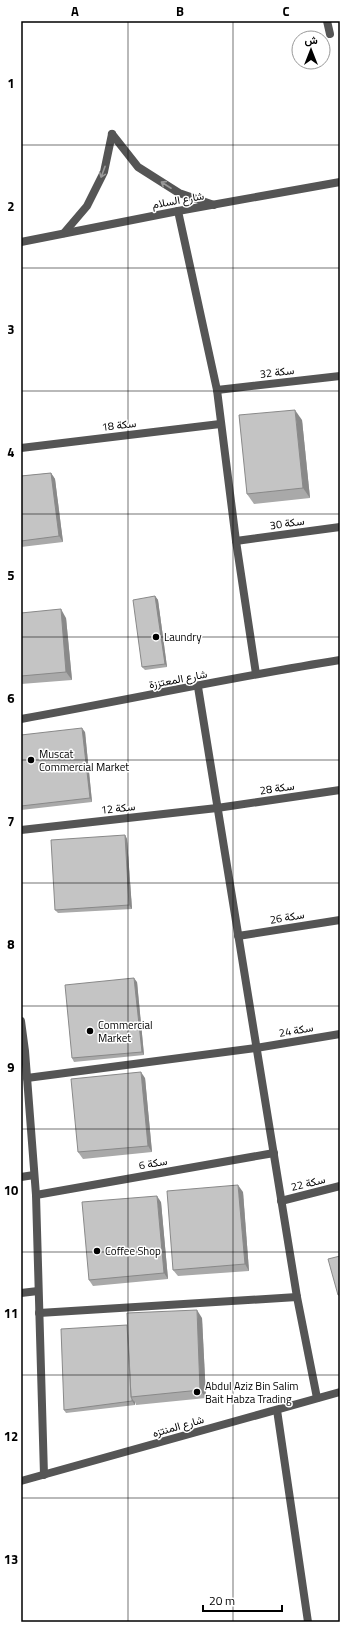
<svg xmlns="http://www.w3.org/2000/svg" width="361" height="1643" viewBox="0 0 361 1643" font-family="'Titillium Web',Vazirmatn,sans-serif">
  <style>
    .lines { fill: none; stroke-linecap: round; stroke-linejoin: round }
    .service { stroke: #555; stroke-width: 8 }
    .pedestrian { stroke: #555; stroke-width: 8 }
    .minor { stroke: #555; stroke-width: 8 }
    .tertiary { stroke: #555; stroke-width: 8 }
    .wall { fill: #a9a9a9 }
    .shaded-wall { fill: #898989 }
    .building { fill: #c4c4c4; stroke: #898989 }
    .oneway { stroke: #999 }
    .grid { fill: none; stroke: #000; stroke-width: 1; stroke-opacity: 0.55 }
    .poi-dot { fill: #000; stroke: #fff; stroke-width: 1.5 }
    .labels { text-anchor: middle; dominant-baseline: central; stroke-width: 3; stroke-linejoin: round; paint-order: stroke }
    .street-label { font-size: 11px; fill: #000; stroke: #fff }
    .poi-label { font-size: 11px; fill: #000; stroke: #fff; text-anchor: start }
    .neatline { fill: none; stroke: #000; stroke-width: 1.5 }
    .grid-label { font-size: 13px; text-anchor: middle; font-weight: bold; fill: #000 }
  </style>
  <rect width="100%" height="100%" fill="#fff"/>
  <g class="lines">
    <g class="service">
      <path d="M327 21 330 34"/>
      <path d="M112 134 138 167 179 193 214 205"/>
      <path d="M64 233 87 206 104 172 112 134"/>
    </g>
    <path class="pedestrian" d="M21 1293 38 1291"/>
    <g class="minor">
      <path d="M178 211 217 390 236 541 256 674"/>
      <path d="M217 390 340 376"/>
      <path d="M21 448 220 424"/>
      <path d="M236 541 340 527"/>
      <path d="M198 687 297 1297 317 1398"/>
      <path d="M21 719C127 700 233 677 340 660"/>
      <path d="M21 830 217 808 340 790"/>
      <path d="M238 936 340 920"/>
      <path d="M27 1078 256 1048 340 1034"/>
      <path d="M21 1177 34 1175"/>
      <path d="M36 1195 274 1153"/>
      <path d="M281 1201 340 1186"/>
      <path d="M39 1313 297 1297"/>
      <path d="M277 1410 308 1622"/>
    </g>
    <g class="tertiary">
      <path d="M21 242 178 211 340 182"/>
      <path d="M21 1021 25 1051 36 1195 44 1475"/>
      <path d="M21 1481 340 1392"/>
    </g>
  </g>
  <g class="wall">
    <path d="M302 420 310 498 254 504 247 494Z"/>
    <path d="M51 473 55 479 63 542 21 547V476Z"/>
    <path d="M155 596 158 600 167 667 145 670 142 667Z"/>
    <path d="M21 613 66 618 72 680 21 684Z"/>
    <path d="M85 732 92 802 21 810V735Z"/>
    <path d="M125 835 127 839 132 909 58 913 55 910Z"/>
    <path d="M137 982 144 1055 74 1062 72 1058Z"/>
    <path d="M145 1078 152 1152 83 1159 78 1152Z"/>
    <path d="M243 1192 249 1271 178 1276 173 1270Z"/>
    <path d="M161 1202 168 1279 93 1286 89 1280Z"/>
    <path d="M202 1318 206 1398 136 1405 135 1402V1405L66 1413 64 1410 127 1325Z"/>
  </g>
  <g class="shaded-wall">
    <path d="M295 410 302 420 310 498 303 488Z"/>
    <path d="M51 473 55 479 63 542 59 536Z"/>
    <path d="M155 596 158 600 167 667 165 664Z"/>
    <path d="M61 609 66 618 72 680 66 672Z"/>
    <path d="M82 728 85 732 92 802 90 798Z"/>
    <path d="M125 835 127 839 132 909 129 905Z"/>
    <path d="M134 978 137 982 144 1055 142 1052Z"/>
    <path d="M141 1072 145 1078 152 1152 148 1146Z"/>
    <path d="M238 1185 243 1192 249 1271 245 1264Z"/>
    <path d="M157 1196 161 1202 168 1279 164 1273Z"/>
    <path d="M197 1310 202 1318 206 1398 200 1390Z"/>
    <path d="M132 1399 135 1402V1405L132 1401Z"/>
  </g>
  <g class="building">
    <path d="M295 410 303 488 247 494 239 415Z"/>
    <path d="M51 473 59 536 21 541V476Z"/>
    <path d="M155 596 165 664 142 667 133 600Z"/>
    <path d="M61 609 66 672 21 676V613Z"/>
    <path d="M82 728 90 798 21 806V735Z"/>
    <path d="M125 835 129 905 55 910 51 840Z"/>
    <path d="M134 978 142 1052 72 1058 65 985Z"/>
    <path d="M141 1072 148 1146 78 1152 71 1079Z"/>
    <path d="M238 1185 245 1264 173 1270 167 1191Z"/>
    <path d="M157 1196 164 1273 89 1280 82 1202Z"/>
    <path d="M340 1256V1295H338L328 1259Z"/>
    <path d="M197 1310 200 1390 131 1397 127 1313Z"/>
    <path d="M127 1325 131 1397 132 1399V1401L64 1410 61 1329Z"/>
  </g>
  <defs><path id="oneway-shaft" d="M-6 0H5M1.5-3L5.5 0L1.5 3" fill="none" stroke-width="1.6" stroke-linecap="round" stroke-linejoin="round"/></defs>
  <g class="oneway">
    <use href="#oneway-shaft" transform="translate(103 172) rotate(110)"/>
    <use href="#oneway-shaft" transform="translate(166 185) rotate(-147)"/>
  </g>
  <path class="grid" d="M128 21V1622M233 21V1622M21 145H340M21 268H340M21 391H340M21 514H340M21 637H340M21 760H340M21 883H340M21 1006H340M21 1129H340M21 1252H340M21 1375H340M21 1498H340"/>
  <g class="poi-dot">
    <circle cx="156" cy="637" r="4"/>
    <circle cx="31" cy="760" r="4"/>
    <circle cx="90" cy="1031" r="4"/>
    <circle cx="97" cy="1251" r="4"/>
    <circle cx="197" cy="1392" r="4"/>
  </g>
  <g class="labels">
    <g class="street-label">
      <text transform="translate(178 200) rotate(-10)">شارع السلام</text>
      <text transform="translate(277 372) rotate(-7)">سكة 32</text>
      <text transform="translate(119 425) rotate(-7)">سكة 18</text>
      <text transform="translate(287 523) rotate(-8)">سكة 30</text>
      <text transform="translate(178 679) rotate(-11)">شارع المعتززة</text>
      <text transform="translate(277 788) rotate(-8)">سكة 28</text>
      <text transform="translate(118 808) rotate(-6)">سكة 12</text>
      <text transform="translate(287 917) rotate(-9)">سكة 26</text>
      <text transform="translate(296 1030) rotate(-10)">سكة 24</text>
      <text transform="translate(153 1163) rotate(-10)">سكة 6</text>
      <text transform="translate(308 1183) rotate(-14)">سكة 22</text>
      <text transform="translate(178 1426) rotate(-16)">شارع المنتزه</text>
    </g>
    <g class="poi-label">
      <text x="164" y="637">Laundry</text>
      <text x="39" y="754">Muscat<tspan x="39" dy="13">Commercial Market</tspan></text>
      <text x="98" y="1025">Commercial<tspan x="98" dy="13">Market</tspan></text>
      <text x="105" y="1251">Coffee Shop</text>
      <text x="205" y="1386">Abdul Aziz Bin Salim<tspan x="205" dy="13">Bait Habza Trading</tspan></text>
    </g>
  </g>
  <rect width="361" height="1643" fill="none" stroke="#ffffff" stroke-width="44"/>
  <g transform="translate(311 50)"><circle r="19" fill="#ffffff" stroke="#999999"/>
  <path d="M0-3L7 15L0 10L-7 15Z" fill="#000000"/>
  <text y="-6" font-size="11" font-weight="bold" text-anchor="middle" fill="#000000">ش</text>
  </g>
  <path d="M203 1605v6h79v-6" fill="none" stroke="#000000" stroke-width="2"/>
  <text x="209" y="1605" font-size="12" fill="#000000" stroke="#ffffff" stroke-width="3" paint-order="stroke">20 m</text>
  <rect x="22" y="22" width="317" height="1599" class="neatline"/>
  <g class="grid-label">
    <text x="75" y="16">A</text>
    <text x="180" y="16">B</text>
    <text x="286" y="16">C</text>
    <text x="11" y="88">1</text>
    <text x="11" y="211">2</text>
    <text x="11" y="334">3</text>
    <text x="11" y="457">4</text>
    <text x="11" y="580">5</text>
    <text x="11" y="703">6</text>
    <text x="11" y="826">7</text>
    <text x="11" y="949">8</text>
    <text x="11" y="1072">9</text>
    <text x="11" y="1195">10</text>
    <text x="11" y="1318">11</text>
    <text x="11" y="1441">12</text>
    <text x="11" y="1564">13</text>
  </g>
</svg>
